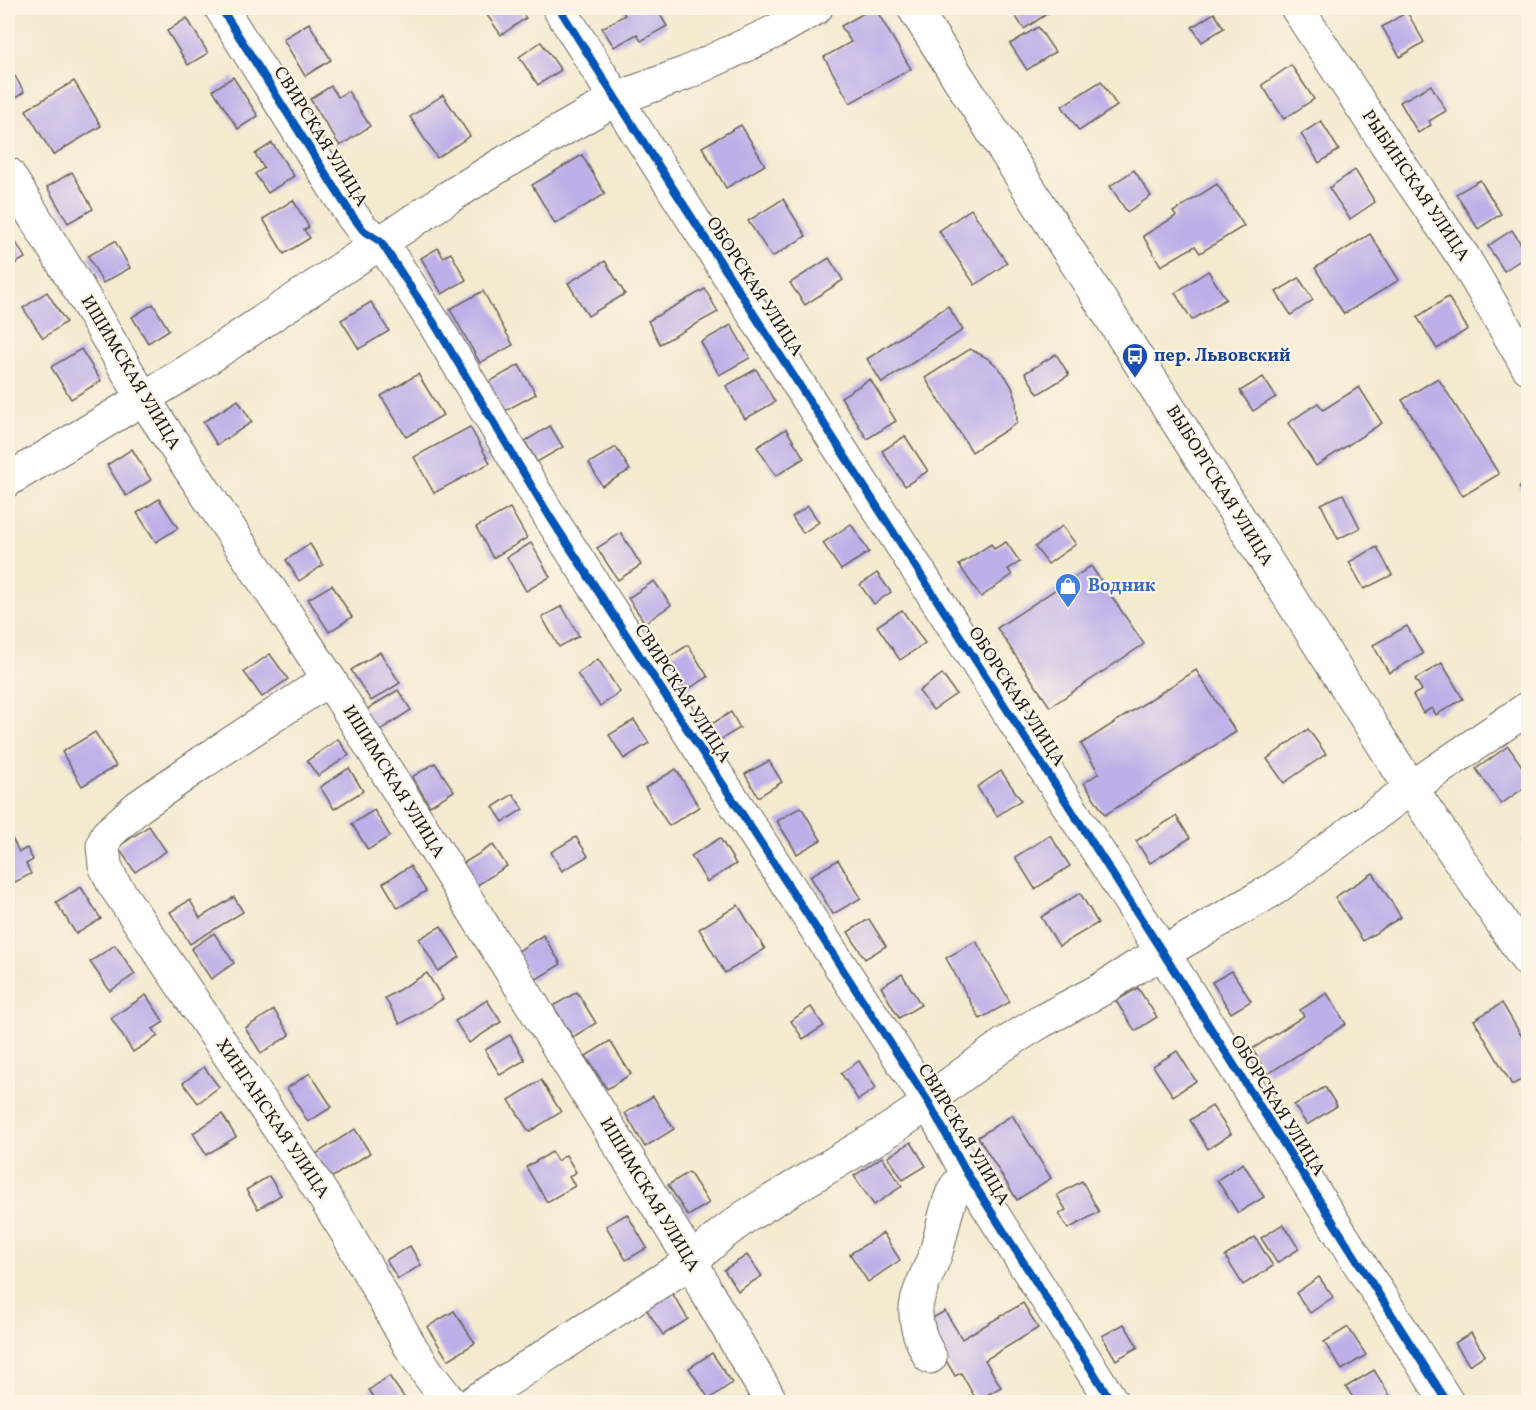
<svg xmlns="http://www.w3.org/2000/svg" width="1536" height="1410" viewBox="0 0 1536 1410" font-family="Vollkorn,serif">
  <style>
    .building { fill: #beafe8 }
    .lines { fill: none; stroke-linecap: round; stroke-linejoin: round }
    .minor-casing { stroke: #68645b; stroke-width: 35 }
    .minor { stroke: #fff; stroke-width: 33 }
    .cycleway-casing { stroke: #fcf5e5; stroke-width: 11 }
    .cycleway { stroke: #0057b8; stroke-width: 8 }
    .labels { text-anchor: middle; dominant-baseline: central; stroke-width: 4.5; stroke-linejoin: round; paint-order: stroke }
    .street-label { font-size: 18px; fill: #1c1c1c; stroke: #fcf5e5 }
    .transit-label { font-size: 18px; font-weight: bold; fill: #164399; stroke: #fcf5e5; text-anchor: start }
    .shop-label { font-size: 18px; font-weight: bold; fill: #366cbe; stroke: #fcf5e5; text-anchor: start }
  </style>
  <rect width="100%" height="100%" fill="#fcf5e5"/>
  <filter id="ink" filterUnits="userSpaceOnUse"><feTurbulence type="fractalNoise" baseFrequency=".0167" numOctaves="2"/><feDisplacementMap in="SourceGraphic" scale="12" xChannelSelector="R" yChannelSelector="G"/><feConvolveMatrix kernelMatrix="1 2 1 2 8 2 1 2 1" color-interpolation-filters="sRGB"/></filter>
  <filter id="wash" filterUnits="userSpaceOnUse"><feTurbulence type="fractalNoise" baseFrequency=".008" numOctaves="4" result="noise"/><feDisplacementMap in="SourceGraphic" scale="24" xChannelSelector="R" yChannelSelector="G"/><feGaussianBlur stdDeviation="1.35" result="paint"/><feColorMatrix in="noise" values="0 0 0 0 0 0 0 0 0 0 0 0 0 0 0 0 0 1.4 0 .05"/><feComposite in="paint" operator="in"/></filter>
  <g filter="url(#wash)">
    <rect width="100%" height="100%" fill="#f4ead0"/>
    <g id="blocks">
      <g class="building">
        <path d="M482 8H518L526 18 501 35Z"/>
        <path d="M624 8H656L667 26 641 41 637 34 614 47 602 28 625 15 621 9Z"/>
        <path d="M873 8H875L911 69 850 103 824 57 851 42 841 26Z"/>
        <path d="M1010 8H1047L1050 12 1024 29Z"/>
        <path d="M1407 12 1424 42 1400 57 1382 27Z"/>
        <path d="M1214 13 1224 28 1202 42 1192 27Z"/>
        <path d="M187 18 208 53 188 65 167 31Z"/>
        <path d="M309 23 331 60 305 76 283 39Z"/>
        <path d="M1038 27 1055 52 1027 70 1010 44Z"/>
        <path d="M541 42 561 70 538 85 519 57Z"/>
        <path d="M1291 65 1314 99 1284 119 1262 85Z"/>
        <path d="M15 76 24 92 8 103V81Z"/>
        <path d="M233 77 258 116 238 129 213 90Z"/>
        <path d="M74 81 101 126 53 155 26 110Z"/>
        <path d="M1101 81 1117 106 1079 131 1062 106Z"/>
        <path d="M1431 85 1446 111 1429 121 1431 125 1418 133 1400 102Z"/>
        <path d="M331 86 338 97 348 91 370 126 340 146 310 99Z"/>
        <path d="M443 95 470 136 437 158 410 117Z"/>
        <path d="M1321 121 1339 150 1319 163 1301 134Z"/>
        <path d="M741 125 765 165 726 188 702 147Z"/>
        <path d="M272 143 294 176 268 193 255 174 264 168 255 154Z"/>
        <path d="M582 155 605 194 555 224 532 185Z"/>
        <path d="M1134 170 1151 196 1127 212 1110 186Z"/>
        <path d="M1355 170 1375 202 1350 219 1329 188Z"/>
        <path d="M72 172 93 209 68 223 47 187Z"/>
        <path d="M1480 180 1501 214 1478 229 1456 194Z"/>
        <path d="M1217 184 1244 226 1200 253 1195 246 1161 266 1143 236 1176 216 1173 212Z"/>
        <path d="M783 199 806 236 772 257 748 221Z"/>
        <path d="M293 200 309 227 304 230 310 238 284 254 263 219Z"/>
        <path d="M971 209 1007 263 975 285 939 231Z"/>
        <path d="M1512 230 1528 255 1504 271 1488 246Z"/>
        <path d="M1370 234 1399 280 1344 314 1315 268Z"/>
        <path d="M13 237 25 258 8 268V240Z"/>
        <path d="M115 241 130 268 103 283 88 256Z"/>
        <path d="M438 248 443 257 451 253 466 280 442 294 421 258Z"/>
        <path d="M829 258 843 280 805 305 790 283Z"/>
        <path d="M605 261 625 294 588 316 568 283Z"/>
        <path d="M1208 271 1226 299 1192 320 1175 293Z"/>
        <path d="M1299 278 1313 300 1291 315 1276 292Z"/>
        <path d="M705 289 718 312 660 344 648 321Z"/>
        <path d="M483 291 513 345 480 363 450 309Z"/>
        <path d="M47 292 66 322 43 338 23 308Z"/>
        <path d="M1448 297 1468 329 1437 349 1417 317Z"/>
        <path d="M371 302 389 331 359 349 341 320Z"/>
        <path d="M153 304 169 330 148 343 132 317Z"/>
        <path d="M948 306 963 330 882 383 867 359Z"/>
        <path d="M731 325 750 358 719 375 701 342Z"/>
        <path d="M81 349 101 381 71 399 51 367Z"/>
        <path d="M970 349 989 359 998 367 1006 377 1012 387 1016 399 1017 423 972 452 925 378Z"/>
        <path d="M1056 354 1069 375 1038 394 1025 373Z"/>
        <path d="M519 365 536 394 503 412 487 383Z"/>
        <path d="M756 369 775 402 745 419 726 386Z"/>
        <path d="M418 374 443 415 406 437 381 396Z"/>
        <path d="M1263 377 1276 397 1253 411 1240 391Z"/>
        <path d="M1438 378 1499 474 1463 496 1402 400Z"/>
        <path d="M870 379 896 421 867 439 841 397Z"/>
        <path d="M1359 387 1382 423 1316 466 1288 423 1318 403 1323 410Z"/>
        <path d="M238 400 252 422 217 445 203 422Z"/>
        <path d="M550 426 563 447 537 462 525 441Z"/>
        <path d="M470 427 490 463 434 493 414 457Z"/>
        <path d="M786 429 804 458 776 476 757 447Z"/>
        <path d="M905 436 928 471 905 486 882 451Z"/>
        <path d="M616 447 630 470 602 486 589 463Z"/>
        <path d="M132 449 151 480 126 496 107 465Z"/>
        <path d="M1528 481V502L1519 487Z"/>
        <path d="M1343 494 1360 528 1338 539 1321 504Z"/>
        <path d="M159 499 178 528 156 542 137 513Z"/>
        <path d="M808 506 819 522 803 533 792 517Z"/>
        <path d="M510 508 527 538 493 558 476 527Z"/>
        <path d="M851 524 869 552 841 570 823 543Z"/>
        <path d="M1062 526 1076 544 1048 564 1035 547Z"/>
        <path d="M621 533 641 565 618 580 597 548Z"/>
        <path d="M1006 542 1020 562 1008 569 1012 575 981 597 959 565 991 544 994 549Z"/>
        <path d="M531 543 550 577 526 591 507 557Z"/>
        <path d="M310 544 323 565 299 581 286 560Z"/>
        <path d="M1377 547 1392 575 1364 589 1349 562Z"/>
        <path d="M1091 566 1144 644 1050 707 997 628Z"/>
        <path d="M877 573 891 592 874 604 860 585Z"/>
        <path d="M654 581 671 605 645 623 628 598Z"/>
        <path d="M332 585 352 617 329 632 308 599Z"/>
        <path d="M562 606 579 636 559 647 542 617Z"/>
        <path d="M902 610 925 643 900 660 877 626Z"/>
        <path d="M1407 626 1423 654 1389 673 1373 645Z"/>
        <path d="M688 645 708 677 685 691 666 659Z"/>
        <path d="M380 652 400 683 371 701 351 670Z"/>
        <path d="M270 654 288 679 262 697 244 672Z"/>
        <path d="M598 659 620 692 600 706 577 674Z"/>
        <path d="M1442 663 1463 699 1436 715 1432 708 1423 713 1413 695 1422 690 1415 679Z"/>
        <path d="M1196 670 1236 732 1105 815 1084 783 1099 773 1081 744Z"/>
        <path d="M942 674 956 694 933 710 919 691Z"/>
        <path d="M398 690 411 710 377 732 364 711Z"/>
        <path d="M731 712 740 728 720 740 710 725Z"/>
        <path d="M634 720 649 743 624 759 609 735Z"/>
        <path d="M1308 729 1326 754 1284 783 1267 759Z"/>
        <path d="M95 732 116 766 82 786 62 752Z"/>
        <path d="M338 739 349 755 318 776 307 761Z"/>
        <path d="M1508 746 1528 775V785L1501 804 1476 769Z"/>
        <path d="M769 761 782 782 758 797 745 774Z"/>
        <path d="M435 763 454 791 430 806 412 777Z"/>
        <path d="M349 768 363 791 334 809 320 787Z"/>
        <path d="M676 769 699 807 669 826 645 788Z"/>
        <path d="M1001 771 1021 800 997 816 977 787Z"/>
        <path d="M513 794 523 809 503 822 493 807Z"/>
        <path d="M801 807 821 840 797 854 777 821Z"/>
        <path d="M374 810 390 836 368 850 352 824Z"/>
        <path d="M1176 816 1190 838 1150 863 1136 841Z"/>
        <path d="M149 826 166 851 135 872 118 847Z"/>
        <path d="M1050 835 1070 866 1035 889 1015 857Z"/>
        <path d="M1528 835V848L1522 839Z"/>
        <path d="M11 836 19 852 27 848 33 860 26 864 31 874 11 884 8 877V838Z"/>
        <path d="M576 837 588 856 562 871 551 852Z"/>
        <path d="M720 838 736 864 707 882 691 856Z"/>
        <path d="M493 845 507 866 473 888 459 866Z"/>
        <path d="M838 860 861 898 833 914 810 876Z"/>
        <path d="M410 866 426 891 398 908 383 883Z"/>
        <path d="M1373 873 1401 917 1363 941 1335 897Z"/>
        <path d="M81 887 101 919 76 934 56 902Z"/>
        <path d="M1080 893 1098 923 1059 946 1041 917Z"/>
        <path d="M234 897 243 912 190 944 170 912 190 900 200 918Z"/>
        <path d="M738 905 765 949 725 973 699 929Z"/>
        <path d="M869 919 886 946 865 959 848 932Z"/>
        <path d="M441 926 460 957 438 971 419 939Z"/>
        <path d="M214 933 234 963 211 979 191 949Z"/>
        <path d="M543 935 561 964 532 982 515 953Z"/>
        <path d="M976 941 1010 1002 980 1019 946 958Z"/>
        <path d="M115 945 135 974 110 991 90 962Z"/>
        <path d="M1232 971 1251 1001 1231 1013 1212 982Z"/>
        <path d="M427 973 443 999 400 1024 385 998Z"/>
        <path d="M902 974 921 1005 899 1018 881 987Z"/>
        <path d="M1138 988 1157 1017 1135 1031 1116 1001Z"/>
        <path d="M577 992 596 1023 573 1037 553 1006Z"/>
        <path d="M1327 993 1346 1024 1268 1074 1252 1049 1304 1016 1300 1010Z"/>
        <path d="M146 995 164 1022 153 1029 158 1036 133 1052 111 1018Z"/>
        <path d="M487 1000 501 1022 469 1043 455 1021Z"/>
        <path d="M1502 1003 1528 1047V1076L1512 1085 1474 1020Z"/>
        <path d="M811 1007 824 1026 803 1039 791 1021Z"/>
        <path d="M274 1010 290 1035 261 1053 245 1028Z"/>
        <path d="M510 1035 525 1060 500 1075 485 1050Z"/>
        <path d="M610 1041 631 1074 607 1089 586 1056Z"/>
        <path d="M1177 1051 1196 1081 1173 1096 1153 1066Z"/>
        <path d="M859 1061 876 1088 858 1100 841 1073Z"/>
        <path d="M204 1067 219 1087 198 1103 183 1083Z"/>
        <path d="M310 1073 332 1107 308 1122 287 1088Z"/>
        <path d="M541 1080 561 1112 529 1132 509 1100Z"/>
        <path d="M1325 1087 1337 1106 1307 1125 1294 1105Z"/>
        <path d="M653 1096 674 1129 645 1147 625 1113Z"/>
        <path d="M1212 1106 1231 1134 1208 1149 1190 1120Z"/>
        <path d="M222 1114 236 1137 206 1155 193 1133Z"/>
        <path d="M1012 1115 1051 1178 1017 1200 978 1137Z"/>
        <path d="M355 1129 370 1153 331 1178 316 1154Z"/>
        <path d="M911 1142 926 1166 903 1180 888 1157Z"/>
        <path d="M552 1152 557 1161 566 1155 576 1172 569 1177 575 1186 547 1202 526 1167Z"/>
        <path d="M882 1157 902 1186 874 1205 854 1176Z"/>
        <path d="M1243 1163 1264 1197 1238 1213 1217 1180Z"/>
        <path d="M689 1172 709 1203 688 1216 668 1185Z"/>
        <path d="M269 1176 281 1195 258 1209 246 1190Z"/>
        <path d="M1082 1181 1099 1212 1068 1229 1059 1214 1066 1210 1057 1195Z"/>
        <path d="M627 1214 647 1248 626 1260 606 1226Z"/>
        <path d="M1283 1224 1299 1249 1277 1263 1261 1238Z"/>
        <path d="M883 1233 900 1260 868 1282 850 1254Z"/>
        <path d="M1255 1237 1273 1266 1243 1285 1225 1256Z"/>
        <path d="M410 1246 421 1265 398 1279 386 1260Z"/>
        <path d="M747 1255 762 1276 738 1291 724 1270Z"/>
        <path d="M1319 1277 1333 1297 1310 1313 1296 1293Z"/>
        <path d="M669 1288 688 1319 663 1335 643 1304Z"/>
        <path d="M1023 1303 1038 1328 985 1360 1001 1387 977 1401 961 1373 955 1376 924 1323 945 1311 962 1339Z"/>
        <path d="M454 1311 475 1343 448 1360 427 1327Z"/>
        <path d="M1124 1324 1138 1347 1116 1360 1102 1336Z"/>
        <path d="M1348 1327 1366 1355 1342 1370 1324 1342Z"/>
        <path d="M1471 1333 1485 1355 1469 1365 1455 1343Z"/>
        <path d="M712 1353 732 1383 709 1399 689 1368Z"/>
        <path d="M1374 1370 1394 1402H1356L1346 1387Z"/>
        <path d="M389 1376 406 1400 402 1402H377L369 1390Z"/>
      </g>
    </g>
  </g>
  <g filter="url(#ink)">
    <use href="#blocks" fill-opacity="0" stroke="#68645b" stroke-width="1.5"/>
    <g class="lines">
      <g class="minor-casing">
        <g id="minor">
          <path d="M221 8 351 214 363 230 381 242 434 323 550 517 929 1103 968 1175 1112 1402"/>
          <path d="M559 8 616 99 1163 953 1447 1402"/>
          <path d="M914 8 1411 788 1528 961"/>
          <path d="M1297 8 1397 160 1464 258 1528 367"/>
          <path d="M8 174 79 289 143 398 329 679 692 1261 705 1289 768 1396"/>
          <path d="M8 480 190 370 449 197 504 163 616 99 686 73 774 32 816 8"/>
          <path d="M329 679 203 762 138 807 107 835 103 846 105 865 113 883 305 1167 346 1231 410 1346 429 1375 450 1402"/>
          <path d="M930 1357C922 1343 915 1325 916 1308 918 1290 929 1272 935 1255 942 1235 944 1212 953 1192 956 1185 962 1180 968 1175"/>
          <path d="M474 1402 645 1291 692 1261 721 1235 745 1217 883 1134 929 1103 942 1090 1003 1045 1040 1022 1102 989 1136 967 1163 953 1274 889 1411 788 1528 708"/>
        </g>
      </g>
      <use href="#minor" class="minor"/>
      <g class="cycleway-casing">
        <g id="cycleway">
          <path d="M221 8 351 214 363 230 381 242 434 323 550 517 929 1103 968 1175 1112 1402"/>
          <path d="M559 8 616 99 1163 953 1447 1402"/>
        </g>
      </g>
      <use href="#cycleway" class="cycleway"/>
    </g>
  </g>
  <defs>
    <g id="bus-pin" transform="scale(1.35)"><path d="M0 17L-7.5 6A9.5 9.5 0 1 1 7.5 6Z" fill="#1a4fb4" stroke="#fcf5e5"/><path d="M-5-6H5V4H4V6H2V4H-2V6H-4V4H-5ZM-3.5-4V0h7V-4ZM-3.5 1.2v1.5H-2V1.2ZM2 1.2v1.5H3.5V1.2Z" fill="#fff"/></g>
    <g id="shop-pin" transform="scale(1.35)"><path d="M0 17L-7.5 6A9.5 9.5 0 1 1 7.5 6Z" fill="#3f7fe0" stroke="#fcf5e5"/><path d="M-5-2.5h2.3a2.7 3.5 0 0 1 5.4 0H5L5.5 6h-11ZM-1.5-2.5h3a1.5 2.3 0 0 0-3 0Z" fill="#fff"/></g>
  </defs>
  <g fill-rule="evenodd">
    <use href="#bus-pin" x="1135" y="356"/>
    <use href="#shop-pin" x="1068" y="586"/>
  </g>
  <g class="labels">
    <g class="street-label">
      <text transform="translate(320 137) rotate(58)">СВИРСКАЯ УЛИЦА</text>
      <text transform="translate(1415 186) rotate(56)">РЫБИНСКАЯ УЛИЦА</text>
      <text transform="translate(754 287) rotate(57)">ОБОРСКАЯ УЛИЦА</text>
      <text transform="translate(130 373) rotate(59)">ИШИМСКАЯ УЛИЦА</text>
      <text transform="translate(1219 486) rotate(58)">ВЫБОРГСКАЯ УЛИЦА</text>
      <text transform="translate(682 694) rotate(57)">СВИРСКАЯ УЛИЦА</text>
      <text transform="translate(1016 697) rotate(57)">ОБОРСКАЯ УЛИЦА</text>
      <text transform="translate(393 782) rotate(58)">ИШИМСКАЯ УЛИЦА</text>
      <text transform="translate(1277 1106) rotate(58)">ОБОРСКАЯ УЛИЦА</text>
      <text transform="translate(272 1119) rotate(56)">ХИНГАНСКАЯ УЛИЦА</text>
      <text transform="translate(963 1135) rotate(59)">СВИРСКАЯ УЛИЦА</text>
      <text transform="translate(649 1195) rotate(59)">ИШИМСКАЯ УЛИЦА</text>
    </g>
    <g class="transit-label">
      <text x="1154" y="356">пер. Львовский</text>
    </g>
    <g class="shop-label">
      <text x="1088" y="586">Водник</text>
    </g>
  </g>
  <rect width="1536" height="1410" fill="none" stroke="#fcf5e5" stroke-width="30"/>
</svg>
